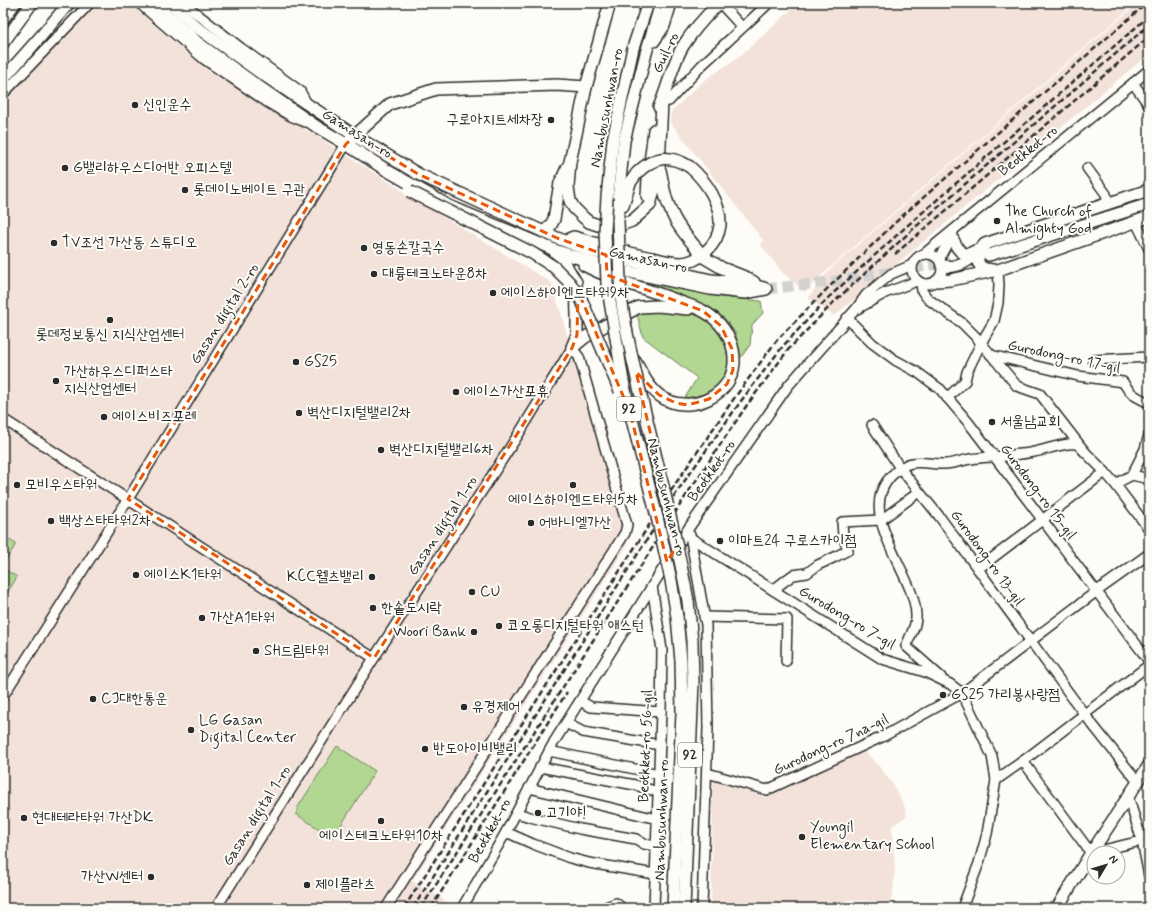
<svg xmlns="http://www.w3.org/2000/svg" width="1152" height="911" viewBox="0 0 1152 911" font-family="Mynerve,'Poor Story',sans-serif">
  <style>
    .built { fill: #f3e2da }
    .green { fill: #b2d792; stroke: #6e815e }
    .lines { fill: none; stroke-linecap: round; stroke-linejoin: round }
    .major-tunnel { stroke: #d3d2ce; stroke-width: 11; stroke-dasharray: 11 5.5; stroke-linecap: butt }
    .minor-casing { stroke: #2b2b2b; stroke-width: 12 }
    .major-casing { stroke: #2b2b2b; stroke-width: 14 }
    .minor { stroke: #fdfcf7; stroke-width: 9 }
    .major { stroke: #fdfcf7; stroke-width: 11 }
    .rail { stroke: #2b2b2b; stroke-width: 2.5; stroke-dasharray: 6 3; stroke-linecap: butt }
    .major-bridge-casing { stroke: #2b2b2b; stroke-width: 14; stroke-linecap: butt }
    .major-bridge { stroke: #fdfcf7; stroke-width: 11 }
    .marked { fill: none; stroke: #e8590c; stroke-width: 3; stroke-dasharray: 8 5; stroke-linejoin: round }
    .poi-dot { fill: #2b2b2b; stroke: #fdfcf7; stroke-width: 1.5 }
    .labels { text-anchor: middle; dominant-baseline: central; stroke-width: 4; stroke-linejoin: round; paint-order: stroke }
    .shield { fill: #fdfcf7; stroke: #6a6a68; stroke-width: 1 }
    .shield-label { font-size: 14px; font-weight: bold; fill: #2b2b2b }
    .street-label { font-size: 15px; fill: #2b2b2b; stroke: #fdfcf7 }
    .poi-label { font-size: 15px; fill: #2b2b2b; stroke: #fdfcf7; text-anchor: start }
  </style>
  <rect width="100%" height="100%" fill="#fdfcf7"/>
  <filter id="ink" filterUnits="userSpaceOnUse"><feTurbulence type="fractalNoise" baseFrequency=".025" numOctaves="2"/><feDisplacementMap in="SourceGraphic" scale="8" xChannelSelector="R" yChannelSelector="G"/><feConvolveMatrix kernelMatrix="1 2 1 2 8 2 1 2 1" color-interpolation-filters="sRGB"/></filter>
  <g filter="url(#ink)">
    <g class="built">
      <path d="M101 3H129L193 58 455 224 552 283 628 544 412 881 447 902 444 908H3V105L24 80 65 35Z"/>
      <path d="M799 3H1136L827 270 805 292 783 273 760 244 763 240 670 122 671 112 702 82 740 56Z"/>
      <path d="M1138 3H1149V54L834 316 808 298 830 269Z"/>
      <path d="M864 751 878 765 892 783 904 805 907 816 892 826 895 870 893 892 890 902 846 900 844 908H711L713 783 717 782 767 797Z"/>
    </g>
    <g class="green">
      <path d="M644 283 721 297 761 301 763 313 752 325 750 345 739 360 736 334 726 320 704 304Z"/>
      <path d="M643 309C660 310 691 310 706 319 713 322 716 328 720 334 736 359 730 384 702 397 697 399 690 398 684 399L697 378 643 337 636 311Z"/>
      <path d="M3 536 16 544 5 562 3 561Z"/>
      <path d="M3 568 17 577 3 600Z"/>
      <path d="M337 746 375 771 333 838 296 814 298 807Z"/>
    </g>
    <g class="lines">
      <path class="major-tunnel" d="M766 289 844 280 950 262"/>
      <g class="minor-casing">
        <g id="minor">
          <path d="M139 3 204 59 267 102 291 116 305 122"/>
          <path d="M184 3 197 14 241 48 300 91 307 104"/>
          <path d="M720 3 742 27"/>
          <path d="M1133 83 1149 105"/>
          <path d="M3 94 90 3"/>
          <path d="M662 102 669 101 702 65 769 3"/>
          <path d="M1087 168 1106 194 1108 204"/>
          <path d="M1136 222 1149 249"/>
          <circle cx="927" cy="269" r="15"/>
          <path d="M924 254 1149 70"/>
          <path d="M940 262 941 255 953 233"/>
          <path d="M921 283 922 291 928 299 962 323 977 338 1017 386 1040 394 1085 452 1105 472 1115 484 1149 529"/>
          <path d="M857 309 885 293 917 281"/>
          <path d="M847 318 872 343 895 360 917 372 940 389 968 422 1023 494 1149 661"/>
          <path d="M991 355 1078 376 1123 382C1130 394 1136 397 1149 403"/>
          <path d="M1093 360 1149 357"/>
          <path d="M947 398 965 381 967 372 981 343 994 321 998 303 999 285 998 270"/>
          <path d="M3 419 374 658"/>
          <path d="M872 425 900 468 939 516 1085 715 1138 782"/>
          <path d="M1132 475 1145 449 1149 435"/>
          <path d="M1115 484 1132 475 1149 479"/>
          <path d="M690 535 706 625 708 728 702 908"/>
          <path d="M691 538 882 659 925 672 950 684 962 693 992 756 996 780 987 834 979 863 962 908"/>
          <path d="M978 569 1105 472"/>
          <path d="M652 586 662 650 661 712 654 908"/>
          <path d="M773 590 786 580 793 575 807 573 818 565 835 557 848 550 843 536 842 522 881 520 919 492"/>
          <path d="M704 617 787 619 786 661"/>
          <path d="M941 677 906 646C910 636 917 625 916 615 915 574 859 520 887 481 893 473 899 468 908 464 920 460 933 465 945 464 954 464 962 460 971 459 983 457 995 457 1007 456 1016 454 1026 454 1034 452 1045 450 1066 442 1076 444 1079 445 1083 450 1085 452"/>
          <path d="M3 696 128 499 346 144"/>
          <path d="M580 701 591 707 661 712"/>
          <path d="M566 723 583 732 660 745"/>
          <path d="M549 751 659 774"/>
          <path d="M1023 761 1091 853 1149 839"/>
          <path d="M540 767 635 785 658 792"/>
          <path d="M707 773 767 790 884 736 962 693 1097 591 1149 554"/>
          <path d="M996 780 1023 761 1149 665"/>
          <path d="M529 788 657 819"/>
          <path d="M1128 796 1142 841 1149 876"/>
          <path d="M517 813 530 817 580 829 636 839 644 844 656 846"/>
          <path d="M506 832 533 844 570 858 589 863 655 874"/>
          <path d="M216 908 376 655 520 432 572 348 579 357 627 525 625 533 386 908"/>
          <path d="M462 908 506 832 554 742 688 529 788 386 856 309 866 295 891 274 912 265"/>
          <path d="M603 908 616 903 622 908"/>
        </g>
      </g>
      <g class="major-casing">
        <g id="major">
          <path d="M154 3 198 43 255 84 317 127 346 144 388 171 449 206 557 251 597 264 638 274 710 289 745 293 766 289"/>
          <path d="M170 3 195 26 262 74 355 136 418 174 557 238 591 251 646 265 711 280 744 283 764 288"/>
          <path d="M610 3 586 87 570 162 568 187 570 201 574 208 584 218 589 222 598 225 618 226 632 221 650 205 653 194 659 166 662 102"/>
          <path d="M3 19 15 3"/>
          <path d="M654 41 664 26 671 3"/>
          <path d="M3 43 32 3"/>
          <path d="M3 79 42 35 69 3"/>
          <path d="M659 107C668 88 672 64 683 46 693 30 706 16 719 3"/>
          <path d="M351 139 390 104 436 89 557 85 586 87"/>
          <path d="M660 170C663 182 664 195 669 206 675 224 687 237 699 251"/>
          <path d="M647 196 648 179 654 130"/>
          <path d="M607 197 613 140 633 48 648 3"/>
          <path d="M623 206 630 183 637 173"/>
          <path d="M618 220V200L624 141 646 53 661 3"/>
          <path d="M544 232 551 225 554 219 560 183 568 166"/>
          <path d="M951 235C954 242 959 255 968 254 971 253 975 251 978 250"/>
          <path d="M571 238 574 237C601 245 629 254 657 259 665 261 673 263 681 263 700 262 718 244 720 225 721 203 706 181 690 167"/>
          <path d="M983 248C974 261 977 269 993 270"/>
          <path d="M555 252 561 257 576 282 577 315V335L572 347"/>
          <path d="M989 255 1149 204"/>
          <path d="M705 258 722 268 745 277 754 282"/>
          <path d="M584 265C613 281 649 289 681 302 688 305 696 307 703 311 720 320 733 338 734 357 737 395 689 417 660 396 648 387 641 372 634 359"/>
          <path d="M942 266C946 266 950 267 954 266 967 264 977 253 985 244L1149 190"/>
          <path d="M937 281 951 280 998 270 1149 217"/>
          <path d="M572 348 584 338 606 325 639 307 658 306 688 309"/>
          <path d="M673 908 682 713 681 661 677 617"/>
          <path d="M684 908 693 682 692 641 688 601"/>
          <path d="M1057 908 1091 853 1149 765"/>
        </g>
      </g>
      <use href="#minor" class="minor"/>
      <use href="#major" class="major"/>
      <g class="rail">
        <path d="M895 254 1149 37"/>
        <path d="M404 908 676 483 735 397 777 340 824 292 901 217 1147 3"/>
        <path d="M413 908 681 486 741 401 783 346 829 297 908 225 1149 16"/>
        <path d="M421 908 689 491 747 405 788 350 834 302 912 230 1149 25"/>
        <path d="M431 908 567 692"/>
      </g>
      <g class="major-bridge-casing">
        <g id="major-bridge">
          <path d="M637 173C654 156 669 154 690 167"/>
          <path d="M409 191 532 253 554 267 570 283 582 301 620 391"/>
          <path d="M607 197 605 231 607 283 623 381 630 412 657 517 671 580 677 617"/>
          <path d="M618 220C619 245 619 271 621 296 625 331 634 366 642 400 658 467 676 534 688 601"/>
        </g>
      </g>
      <use href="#major-bridge" class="major-bridge"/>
    </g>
  </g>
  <path class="marked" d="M355 136 418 174 557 238 606 255 607 275 703 311 721 326 732 349 733 370 727 384 709 399 688 405 676 403 659 395 636 372 677 546 667 562 630 412 578 291 577 335 572 348 374 658 128 499 346 144Z"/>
  <g class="poi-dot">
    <circle cx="135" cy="105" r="4"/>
    <circle cx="551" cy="120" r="4"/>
    <circle cx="65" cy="168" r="4"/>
    <circle cx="185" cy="190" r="4"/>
    <circle cx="997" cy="221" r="4"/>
    <circle cx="54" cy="243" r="4"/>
    <circle cx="364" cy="248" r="4"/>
    <circle cx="374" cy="274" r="4"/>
    <circle cx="493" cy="293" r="4"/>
    <circle cx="110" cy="320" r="4"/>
    <circle cx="296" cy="362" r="4"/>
    <circle cx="56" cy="381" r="4"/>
    <circle cx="456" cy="392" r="4"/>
    <circle cx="299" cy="413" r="4"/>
    <circle cx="104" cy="417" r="4"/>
    <circle cx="992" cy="422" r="4"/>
    <circle cx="381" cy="450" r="4"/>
    <circle cx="17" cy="485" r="4"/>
    <circle cx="573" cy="485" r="4"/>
    <circle cx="51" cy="521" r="4"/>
    <circle cx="531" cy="523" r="4"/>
    <circle cx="720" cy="541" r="4"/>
    <circle cx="136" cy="575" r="4"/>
    <circle cx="372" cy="577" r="4"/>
    <circle cx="472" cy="592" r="4"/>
    <circle cx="373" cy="608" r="4"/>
    <circle cx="202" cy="618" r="4"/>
    <circle cx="499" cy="626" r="4"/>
    <circle cx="474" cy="632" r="4"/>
    <circle cx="256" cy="651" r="4"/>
    <circle cx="943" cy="695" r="4"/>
    <circle cx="93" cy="699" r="4"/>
    <circle cx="464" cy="707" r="4"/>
    <circle cx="191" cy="730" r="4"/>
    <circle cx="425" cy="749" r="4"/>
    <circle cx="538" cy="813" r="4"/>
    <circle cx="24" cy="818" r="4"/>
    <circle cx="381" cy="821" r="4"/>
    <circle cx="802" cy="837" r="4"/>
    <circle cx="151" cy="877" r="4"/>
    <circle cx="307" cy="885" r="4"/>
  </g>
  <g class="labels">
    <g class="shield">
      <rect x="617" y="397" width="24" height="24" rx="3"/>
      <rect x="678" y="743" width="24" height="24" rx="3"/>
    </g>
    <g class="shield-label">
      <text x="629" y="409">92</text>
      <text x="690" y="755">92</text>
    </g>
    <g class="street-label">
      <text transform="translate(666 53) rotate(-64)">Guil-ro</text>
      <text transform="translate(607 108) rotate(-79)">Nambusunhwan-ro</text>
      <text transform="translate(357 134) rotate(32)">Gamasan-ro</text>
      <text transform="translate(1028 151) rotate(-39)">Beotkkot-ro</text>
      <text transform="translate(648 260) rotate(12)">Gamasan-ro</text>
      <text transform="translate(225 314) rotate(-58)">Gasan digital 2-ro</text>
      <text transform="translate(1064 357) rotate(12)">Gurodong-ro 17-gil</text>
      <text transform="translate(712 471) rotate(-55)">Beotkkot-ro</text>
      <text transform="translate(1038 492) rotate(53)">Gurodong-ro 15-gil</text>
      <text transform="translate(666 497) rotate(76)">Nambusunhwan-ro</text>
      <text transform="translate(443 526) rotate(-57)">Gasan digital 1-ro</text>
      <text transform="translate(987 558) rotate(54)">Gurodong-ro 13-gil</text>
      <text transform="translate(847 618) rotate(31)">Gurodong-ro 7-gil</text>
      <text transform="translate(831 745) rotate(-25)">Gurodong-ro 7na-gil</text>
      <text transform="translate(646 746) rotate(-88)">Beotkkot-ro 56-gil</text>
      <text transform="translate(257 816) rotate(-58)">Gasan digital 1-ro</text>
      <text transform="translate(662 820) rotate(-88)">Nambusunhwan-ro</text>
      <text transform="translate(490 831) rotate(-61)">Beotkkot-ro</text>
    </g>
    <g class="poi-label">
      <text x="143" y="105">신인운수</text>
      <text x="543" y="120" text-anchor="end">구로아지트세차장</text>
      <text x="73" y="168">G밸리하우스디어반 오피스텔</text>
      <text x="193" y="190">롯데이노베이트 구관</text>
      <text x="1005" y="212">The Church of<tspan x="1005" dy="17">Almighty God</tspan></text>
      <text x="62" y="243">TV조선 가산동 스튜디오</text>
      <text x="372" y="248">영동손칼국수</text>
      <text x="382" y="274">대륭테크노타운8차</text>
      <text x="501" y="293">에이스하이엔드타워9차</text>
      <text x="110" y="335" text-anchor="middle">롯데정보통신 지식산업센터</text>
      <text x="304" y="362">GS25</text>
      <text x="64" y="372">가산하우스디퍼스타<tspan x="64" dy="17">지식산업센터</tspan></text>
      <text x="464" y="392">에이스가산포휴</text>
      <text x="307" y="413">벽산디지털밸리2차</text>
      <text x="112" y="417">에이스비즈포레</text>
      <text x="1000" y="422">서울남교회</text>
      <text x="389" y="450">벽산디지털밸리6차</text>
      <text x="25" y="485">모비우스타워</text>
      <text x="573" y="500" text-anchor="middle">에이스하이엔드타워5차</text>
      <text x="59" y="521">백상스타타워2차</text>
      <text x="539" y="523">어바니엘가산</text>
      <text x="728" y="541">이마트24 구로스카이점</text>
      <text x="144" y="575">에이스K1타워</text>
      <text x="364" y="577" text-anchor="end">KCC웰츠밸리</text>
      <text x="480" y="592">CU</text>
      <text x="381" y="608">한솥도시락</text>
      <text x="210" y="618">가산A1타워</text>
      <text x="507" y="626">코오롱디지털타워 애스턴</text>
      <text x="466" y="632" text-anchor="end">Woori Bank</text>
      <text x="264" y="651">SH드림타워</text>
      <text x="951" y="695">GS25 가리봉사랑점</text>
      <text x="101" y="699">CJ대한통운</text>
      <text x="472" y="707">유경제어</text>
      <text x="199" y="721">LG Gasan<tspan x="199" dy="17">Digital Center</tspan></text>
      <text x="433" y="749">반도아이비밸리</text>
      <text x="546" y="813">고기야!</text>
      <text x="32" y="818">현대테라타워 가산DK</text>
      <text x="810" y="828">Youngil<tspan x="810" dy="17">Elementary School</tspan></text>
      <text x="381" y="836" text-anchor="middle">에이스테크노타워10차</text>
      <text x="143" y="877" text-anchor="end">가산W센터</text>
      <text x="315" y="885">제이플라츠</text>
    </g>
  </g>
  <rect width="1152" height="911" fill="none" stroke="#fdfcf7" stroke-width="16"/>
  <rect x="8" y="8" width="1136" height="895" fill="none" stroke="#2b2b2b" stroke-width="1.5" filter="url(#ink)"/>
  <g transform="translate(1106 865) rotate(52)"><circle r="19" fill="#fdfcf7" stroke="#a9a8a5"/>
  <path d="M0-3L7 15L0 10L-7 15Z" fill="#2b2b2b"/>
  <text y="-6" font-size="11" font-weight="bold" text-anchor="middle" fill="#2b2b2b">N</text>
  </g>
</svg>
